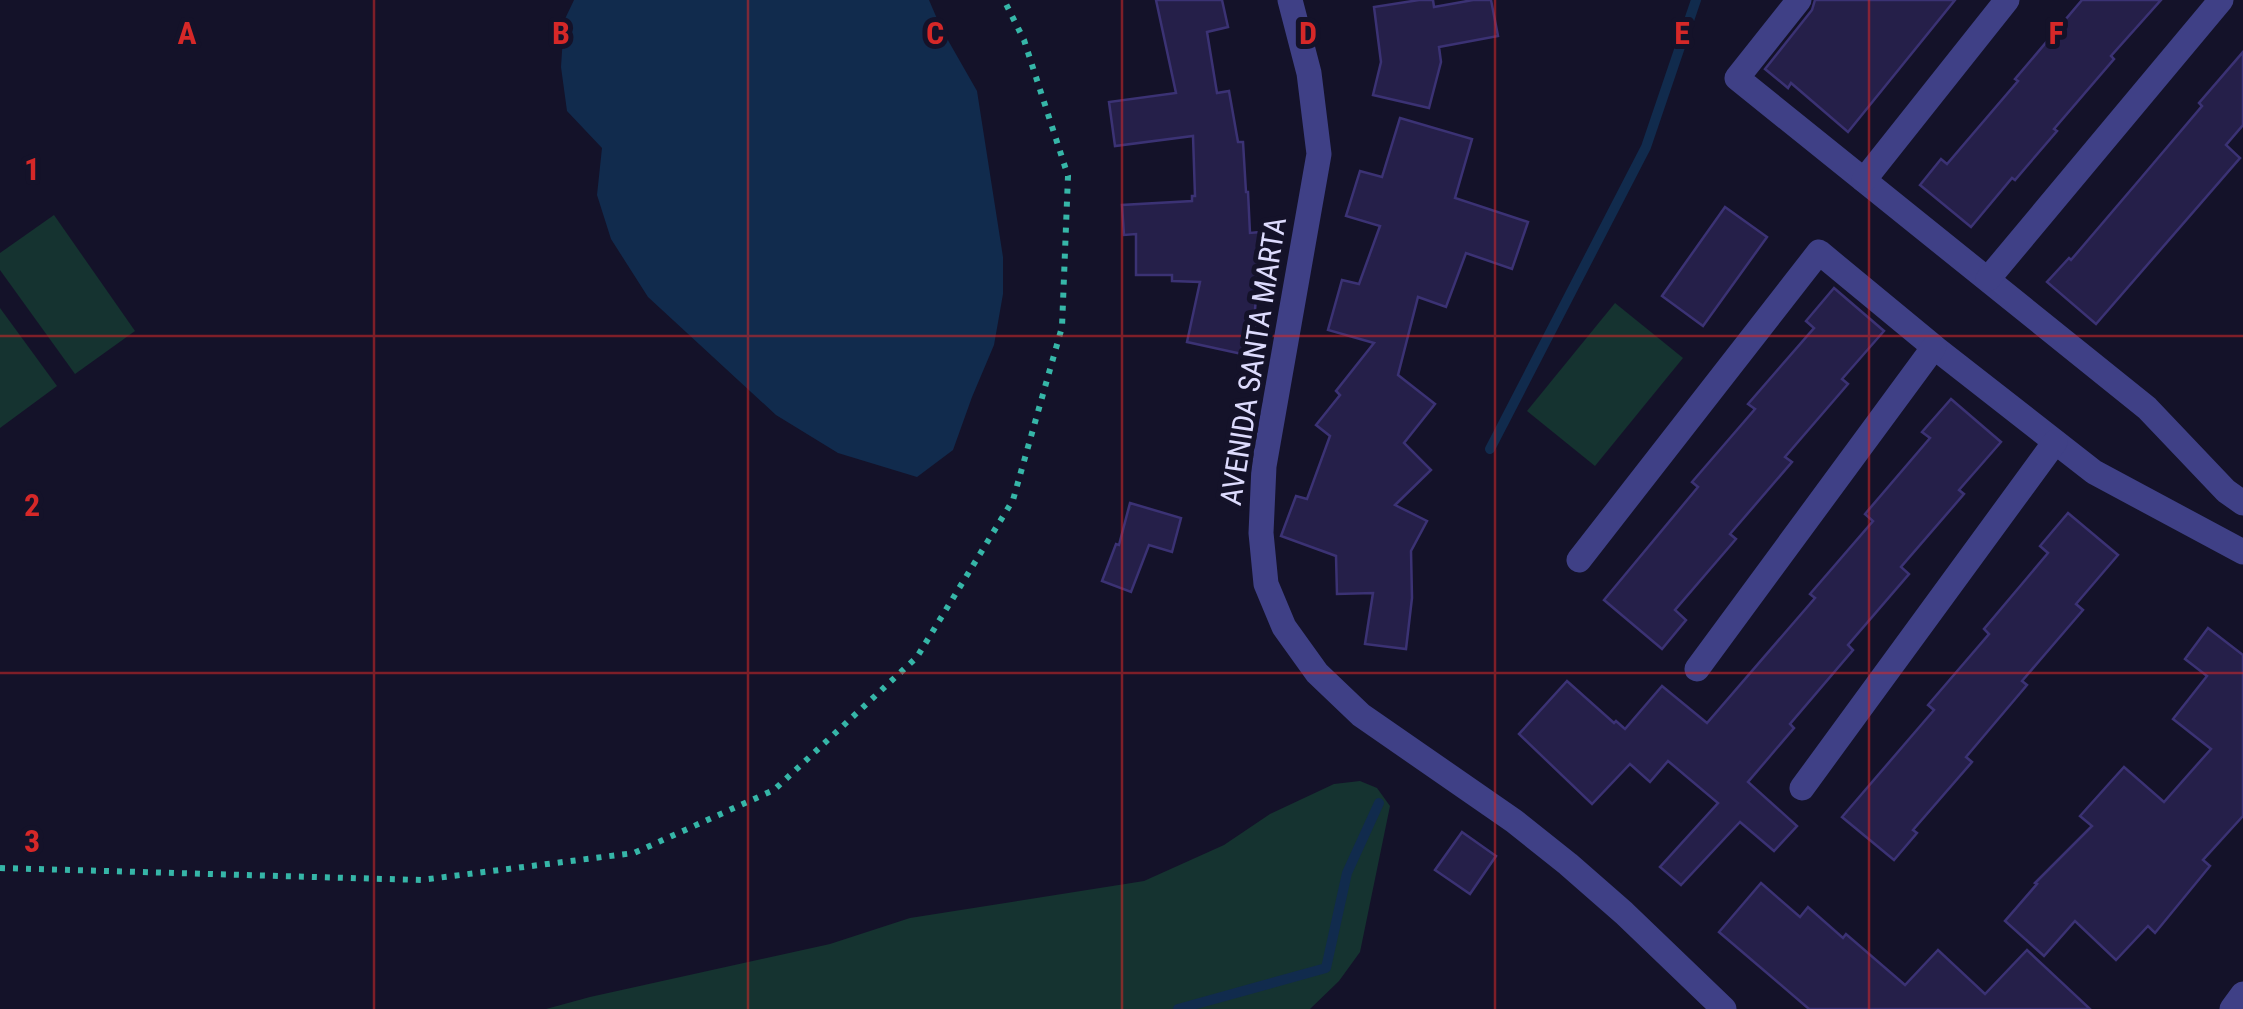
<svg xmlns="http://www.w3.org/2000/svg" width="2243" height="1009" viewBox="0 0 2243 1009" font-family="'Roboto Condensed',sans-serif">
  <style>
    .green { fill: #153330 }
    .water { fill: #112b4d }
    .lines { fill: none; stroke-linecap: round; stroke-linejoin: round }
    .stream { stroke: #112b4d; stroke-width: 10 }
    .building { fill: #251f49; stroke: #3b3274; stroke-width: 2.5 }
    .path { stroke: #36b6a8; stroke-width: 6; stroke-dasharray: 5 8; stroke-linecap: butt }
    .minor { stroke: #3f4086; stroke-width: 25 }
    .grid { fill: none; stroke: #d62828; stroke-width: 2.5; stroke-opacity: 0.55 }
    .labels { text-anchor: middle; dominant-baseline: central; stroke-width: 10; stroke-linejoin: round; paint-order: stroke }
    .street-label { font-size: 30px; fill: #dddbfd; stroke: #141229 }
    .grid-label { font-size: 32px; text-anchor: middle; font-weight: bold; fill: #d62828; stroke: #141229; stroke-width: 10; stroke-linejoin: round; paint-order: stroke }
  </style>
  <rect width="100%" height="100%" fill="#141229"/>
  <g class="green">
    <path d="M54 215 135 331 75 374 0 270V253Z"/>
    <path d="M1615 303 1683 358 1595 466 1527 411Z"/>
    <path d="M0 308 57 386 0 428Z"/>
    <path d="M1360 781 1377 788 1390 806 1360 952 1339 981 1310 1009H546L590 997 830 944 910 918 1144 881 1224 845 1270 814 1334 784Z"/>
  </g>
  <path class="water" d="M574 0H929L941 28 977 91 1003 257V294L994 345 972 397 953 450 917 477 838 453 776 415 648 297 611 239 597 195 602 148 567 111 561 67 564 21Z"/>
  <g class="lines">
    <g class="stream">
      <path d="M1490 449 1646 147 1696 0"/>
      <path d="M1178 1009 1326 968 1347 873 1379 803"/>
    </g>
  </g>
  <g class="building">
    <path d="M1156 0H1222L1228 27 1207 32 1217 93 1229 91 1238 142H1243L1246 192H1248L1250 233 1261 232 1255 310 1260 311 1251 356 1187 342 1200 282 1172 281V275H1136V234L1124 235 1122 205 1192 201V196H1195L1193 136 1115 146 1109 102 1176 93Z"/>
    <path d="M1419 0H1433L1434 7 1473 0H1491L1498 36 1439 47 1441 62 1429 108 1373 95 1381 62 1374 7Z"/>
    <path d="M1815 0H1955L1848 132 1791 83 1788 88 1765 69 1812 10Z"/>
    <path d="M2082 0H2161L2111 56 2114 59 2054 129 2057 131 2015 180 2012 178 1971 227 1920 185 1941 159 1947 164 2018 81 2015 79Z"/>
    <path d="M2243 52V125L2226 145 2240 158 2096 324 2047 282 2069 258 2071 260 2141 178 2202 106 2199 103Z"/>
    <path d="M1400 118 1472 139 1455 198 1528 222 1512 269 1466 253 1446 307 1418 297 1398 375 1435 404 1404 443 1431 470 1395 505 1427 521 1411 551 1412 598 1406 649 1365 644 1373 593 1337 594 1336 556 1281 536 1296 496 1307 499 1330 436 1316 425 1340 395 1336 391 1374 343 1328 330 1342 280 1359 284 1380 226 1346 216 1360 171 1382 177Z"/>
    <path d="M1725 207 1767 237 1703 326 1662 296Z"/>
    <path d="M1834 288 1884 331 1842 379 1848 384 1785 457 1792 462 1730 534 1736 539 1675 610 1686 620 1662 649 1604 600 1698 487 1692 482 1755 409 1748 404 1814 328 1806 321Z"/>
    <path d="M1951 399 2001 442 1959 490 1964 494 1901 567 1909 574 1848 645 1853 650 1790 724 1794 728 1748 782 1797 826 1774 851 1740 822 1681 885 1660 867 1718 803 1668 761 1650 782 1630 764 1592 804 1519 734 1567 681 1614 723 1616 721 1625 729 1662 686 1707 723 1815 598 1810 594 1873 521 1865 514 1930 438 1922 432Z"/>
    <path d="M1130 503 1181 518 1172 552 1149 545 1131 592 1102 581 1116 544 1119 545Z"/>
    <path d="M2068 513 2118 555 2076 604 2083 610 2022 681 2027 685 1966 757 1972 762 1913 830 1917 833 1894 860 1842 817 1934 710 1928 705 1989 634 1984 629 2048 553 2040 546Z"/>
    <path d="M2208 628 2243 655V816L2203 860 2210 866 2155 933 2148 926 2116 960 2075 921 2044 956 2005 921 2037 884 2035 883 2092 826 2080 816 2124 767 2164 802 2211 749 2173 719 2207 676 2185 659Z"/>
    <path d="M1462 832 1496 856 1470 894 1435 870Z"/>
    <path d="M1761 883 1800 917 1808 907 1843 938 1846 934 1905 985 1938 950 1985 994 2027 950 2090 1009H1809L1719 932Z"/>
  </g>
  <g class="lines">
    <path class="path" d="M0 868 421 880 634 853 774 790 917 657 1013 500 1062 327 1068 176 1024 40 1004 0"/>
    <g class="minor">
      <path d="M1290 0 1309 73 1319 154 1264 466 1261 533 1266 584 1284 627 1317 673 1361 715 1514 821 1568 864 1624 913 1724 1009"/>
      <path d="M1799 0 1737 78 2147 408 2226 491 2243 503"/>
      <path d="M1864 180 2007 0"/>
      <path d="M1988 279 2221 0"/>
      <path d="M1579 560 1819 252 1934 347 2094 472 2243 552"/>
      <path d="M1697 669 1934 347"/>
      <path d="M1802 788 2055 442"/>
      <path d="M2232 1009 2243 994"/>
    </g>
  </g>
  <path class="grid" d="M374 0V1009M748 0V1009M1122 0V1009M1495 0V1009M1869 0V1009M0 336H2243M0 673H2243"/>
  <g class="labels">
    <g class="street-label">
      <text transform="translate(1253 361) rotate(-81)">AVENIDA SANTA MARTA</text>
    </g>
  </g>
  <g class="grid-label">
    <text x="187" y="44">A</text>
    <text x="561" y="44">B</text>
    <text x="935" y="44">C</text>
    <text x="1308" y="44">D</text>
    <text x="1682" y="44">E</text>
    <text x="2056" y="44">F</text>
    <text x="32" y="180">1</text>
    <text x="32" y="516">2</text>
    <text x="32" y="852">3</text>
  </g>
</svg>
